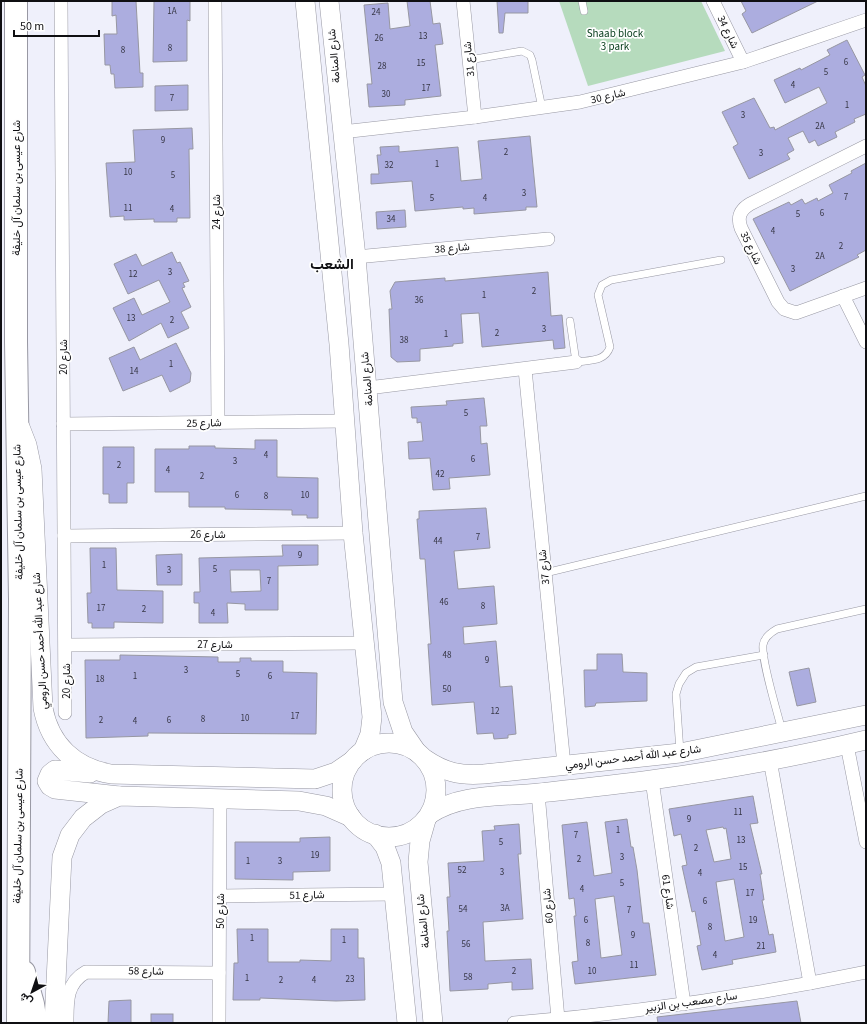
<svg xmlns="http://www.w3.org/2000/svg" width="867" height="1024" viewBox="0 0 867 1024" font-family="'Source Sans 3',Vazirmatn,sans-serif">
  <style>
    .green { fill: #b6dbbd }
    .building { fill: #acaddf; stroke: #9797a2; fill-rule: evenodd }
    .lines { fill: none; stroke-linecap: round; stroke-linejoin: round }
    .lane-casing { stroke: #9898a3; stroke-width: 8 }
    .street-casing { stroke: #9898a3; stroke-width: 14 }
    .secondary-casing { stroke: #9898a3; stroke-width: 20 }
    .highway-casing { stroke: #9898a3; stroke-width: 24 }
    .lane { stroke: #fff; stroke-width: 7 }
    .street { stroke: #fff; stroke-width: 13 }
    .secondary { stroke: #fff; stroke-width: 19 }
    .highway { stroke: #fff; stroke-width: 22 }
    .labels { text-anchor: middle; dominant-baseline: central; stroke-width: 3.5; stroke-linejoin: round; paint-order: stroke }
    .number-label { font-size: 9px; fill: #363645 }
    .street-label { font-size: 11px; fill: #0f0f12; stroke: #fefefe }
    .park-label { font-size: 11px; fill: #003816; stroke: #fefefe }
    .district-label { font-size: 15px; font-weight: bold; fill: #0f0f12; stroke: #fefefe }
  </style>
  <rect width="100%" height="100%" fill="#eff0fb"/>
  <path class="green" d="M559 1H701L725 51 588 86Z"/>
  <g class="building">
    <path d="M112 1H136L140 73H143V87L115 88 114 74H111L110 65H105L104 34H117L116 15 112 16Z"/>
    <path d="M154 1H190V21L187 20V61L153 62Z"/>
    <path d="M407 1H430L433 24 440 23 443 44 435 45 441 96 405 100V105L369 107 367 84H372L364 5 388 3 390 29 410 26Z"/>
    <path d="M497 1H528V13H505L503 33H499Z"/>
    <path d="M741 1H818L752 33 742 14 746 11Z"/>
    <path d="M847 40 865 75 862 77 866 86V114L854 119 855 122 835 132 837 137 818 146 815 140 809 143 803 131 788 138 794 150 787 154 790 159 749 179 733 147 738 144 722 112 754 98 770 128 774 127 775 130 827 103 819 87 785 103 774 80 800 68 801 70 830 55 827 50Z"/>
    <path d="M188 85V110L155 111V86Z"/>
    <path d="M192 128 193 149H189L190 218H177V222H154V219L124 220V216L110 217 106 163 135 162 133 130Z"/>
    <path d="M530 136 537 207H526V210L474 214V208L463 209V207L415 211 412 181 371 184V174H379L377 155H381L380 147 399 146V152L458 147 461 181 482 179 478 141Z"/>
    <path d="M866 163V250L857 255 859 257 790 291 753 219 789 202 791 205 802 199 805 204 817 198 818 201 833 193 829 185 852 173 851 171Z"/>
    <path d="M405 210 406 227 377 229 376 212Z"/>
    <path d="M172 252 177 263 180 262 189 281 183 283 185 287 182 288 191 307 181 312 189 328 168 338 161 323 129 341 113 308 134 298 142 315 170 302 159 280 128 294 114 264 136 254 142 266Z"/>
    <path d="M548 272 551 316 562 315 565 348 554 349 553 340 482 347 479 313 461 314 463 343 453 344V346L420 349V361L397 362 391 357 389 309H392L390 291 395 282 445 278V281Z"/>
    <path d="M176 343 191 373 190 382 170 392 162 375 123 391 109 358 134 347 140 360Z"/>
    <path d="M484 398 487 426H480L481 444 487 443 490 475 449 478 450 489 433 490 430 458 409 459 408 442 423 441 421 422 417 423V418H412L411 407 447 405 446 401Z"/>
    <path d="M255 440H277V477L318 478V518H307V515H292V510L225 509V507H189V492H155V449H189V446H215V448L255 449Z"/>
    <path d="M103 447H134V483H127V503H109V494H103Z"/>
    <path d="M486 508 490 548 454 551 458 589 494 586 497 624 463 627 464 644 496 641 500 687 512 686 516 734 508 735V738L494 739 493 733 477 734 474 702 432 705 428 644H431L425 559H420L417 519H419V511Z"/>
    <path d="M282 545H318V565L278 566V610H245V604L227 603 228 623H199V603H194V592H200L199 558 283 556ZM230 570H260L261 591 231 592Z"/>
    <path d="M90 548H116L117 590 163 591V623L114 622V628H92V623H88L87 593H91Z"/>
    <path d="M182 554V585H157L156 555Z"/>
    <path d="M597 654H622L623 672 647 673V701L596 703 595 706 585 707 584 670H597Z"/>
    <path d="M120 655 218 657V662H240V658H251V661H283V672L317 673 316 734 148 733V736L86 738 85 660H120Z"/>
    <path d="M809 668 816 702 797 706 789 672Z"/>
    <path d="M753 796 758 823 750 824 762 874H760L764 900H762L769 935 773 934 776 952 732 960 733 964 702 970 697 946 701 945 695 911 692 912 682 866 687 865 681 834 674 836 669 809ZM723 827 724 829 726 828 731 859 714 862 706 830ZM734 879 744 937 725 941 716 882Z"/>
    <path d="M627 819 631 847H633L637 870 643 923H649L656 975 575 984 572 962 578 961 574 916H576L574 898 569 899 562 825 587 822 594 876 612 873 605 822ZM614 896 622 955 601 958 595 899Z"/>
    <path d="M519 824 521 854H518L523 919 483 922 485 961 531 959 533 989 512 990V982L488 984V989L450 991 447 931H449L447 897H450L448 863 484 861 482 831 495 830 494 826Z"/>
    <path d="M330 837V871L293 872V880L235 879V842H300V838Z"/>
    <path d="M237 929H268V962H300V960L331 961V929H358V958H364L365 1000 336 1001 260 998V1000H233L234 963H238Z"/>
    <path d="M131 1000V1023H108L109 1001Z"/>
    <path d="M797 1001 801 1023H658L657 1017Z"/>
    <rect x="151" y="1014" width="22" height="9"/>
  </g>
  <g class="lines">
    <g class="lane-casing">
      <g id="lane">
        <path d="M582 1 584 11"/>
        <path d="M469 60 522 51 530 55 532 60 542 108"/>
        <path d="M570 321 576 362C589 360 605 362 610 347L598 295 602 285 611 280 721 260"/>
        <path d="M545 573 866 496"/>
        <path d="M782 731C778 714 761 660 763 645 764 638 770 633 777 629L866 609"/>
        <path d="M680 752 676 694 679 684 686 673 696 667 764 655"/>
      </g>
    </g>
    <g class="street-casing">
      <g id="street">
        <path d="M61 1 65 713"/>
        <path d="M215 1 218 423"/>
        <path d="M463 1 475 117"/>
        <path d="M713 1 743 62"/>
        <path d="M342 132 475 117 580 102 743 62 866 20"/>
        <path d="M866 146 750 204C740 210 737 217 741 228L778 302 784 309 796 313 866 288"/>
        <path d="M356 257 548 239"/>
        <path d="M843 296 866 342"/>
        <path d="M525 369 564 765"/>
        <path d="M368 388 576 362"/>
        <path d="M63 424 345 421"/>
        <path d="M64 536 353 533"/>
        <path d="M66 645 365 643"/>
        <path d="M847 745 866 842"/>
        <path d="M770 760 810 983"/>
        <path d="M652 780 684 1004"/>
        <path d="M538 793 558 1019"/>
        <path d="M220 896 395 894"/>
        <path d="M67 1023C67 1002 66 983 86 972L219 973"/>
        <path d="M219 1023 220 799"/>
        <path d="M514 1023C632 1013 750 996 866 972"/>
      </g>
    </g>
    <g class="secondary-casing">
      <g id="secondary">
        <path d="M305 1 339 344 353 533 372 717 370 734 363 751"/>
        <path d="M329 1 356 257 393 702 403 732 416 751"/>
        <path d="M20 427 27 445 32 469 43 708C50 745 75 768 111 774L315 779 336 772 352 761"/>
        <circle cx="389" cy="790" r="47"/>
        <path d="M425 759C444 772 460 776 484 774L680 753 866 715"/>
        <path d="M90 773 55 770 50 774 47 781 50 786 55 789 119 796"/>
        <path d="M430 814C461 793 503 797 539 793 576 789 614 785 651 780 723 770 795 757 866 740"/>
        <path d="M426 820 420 841 418 862 433 1023"/>
        <path d="M375 834 385 847 391 863 407 1023"/>
        <path d="M54 1023 62 857 70 835 83 818 101 804 119 796 299 801 326 806 351 817"/>
      </g>
    </g>
    <g class="highway-casing">
      <g id="highway">
        <path d="M16 1V342L20 599 18 1023"/>
        <path d="M24 972 33 1004 36 1023"/>
      </g>
    </g>
    <use href="#lane" class="lane"/>
    <use href="#street" class="street"/>
    <use href="#secondary" class="secondary"/>
    <use href="#highway" class="highway"/>
  </g>
  <g class="labels">
    <g class="number-label">
      <text x="172" y="11">1A</text>
      <text x="376" y="12">24</text>
      <text x="423" y="36">13</text>
      <text x="379" y="38">26</text>
      <text x="170" y="48">8</text>
      <text x="123" y="50">8</text>
      <text x="846" y="62">6</text>
      <text x="421" y="63">15</text>
      <text x="382" y="66">28</text>
      <text x="826" y="72">5</text>
      <text x="793" y="85">4</text>
      <text x="426" y="88">17</text>
      <text x="386" y="94">30</text>
      <text x="172" y="98">7</text>
      <text x="847" y="105">1</text>
      <text x="743" y="115">3</text>
      <text x="820" y="126">2A</text>
      <text x="163" y="140">9</text>
      <text x="506" y="152">2</text>
      <text x="761" y="153">3</text>
      <text x="437" y="164">1</text>
      <text x="389" y="165">32</text>
      <text x="128" y="172">10</text>
      <text x="173" y="175">5</text>
      <text x="524" y="193">3</text>
      <text x="846" y="197">7</text>
      <text x="432" y="198">5</text>
      <text x="485" y="198">4</text>
      <text x="128" y="208">11</text>
      <text x="172" y="209">4</text>
      <text x="822" y="213">6</text>
      <text x="798" y="214">5</text>
      <text x="391" y="219">34</text>
      <text x="773" y="231">4</text>
      <text x="841" y="246">2</text>
      <text x="820" y="256">2A</text>
      <text x="793" y="269">3</text>
      <text x="170" y="272">3</text>
      <text x="133" y="274">12</text>
      <text x="534" y="291">2</text>
      <text x="484" y="295">1</text>
      <text x="419" y="300">36</text>
      <text x="131" y="318">13</text>
      <text x="172" y="320">2</text>
      <text x="544" y="329">3</text>
      <text x="497" y="333">2</text>
      <text x="446" y="334">1</text>
      <text x="404" y="340">38</text>
      <text x="171" y="364">1</text>
      <text x="134" y="371">14</text>
      <text x="466" y="413">5</text>
      <text x="266" y="455">4</text>
      <text x="473" y="459">6</text>
      <text x="235" y="461">3</text>
      <text x="119" y="465">2</text>
      <text x="168" y="470">4</text>
      <text x="440" y="474">42</text>
      <text x="202" y="476">2</text>
      <text x="237" y="495">6</text>
      <text x="305" y="495">10</text>
      <text x="266" y="496">8</text>
      <text x="478" y="537">7</text>
      <text x="438" y="541">44</text>
      <text x="300" y="555">9</text>
      <text x="104" y="565">1</text>
      <text x="215" y="569">5</text>
      <text x="169" y="570">3</text>
      <text x="269" y="581">7</text>
      <text x="444" y="602">46</text>
      <text x="483" y="606">8</text>
      <text x="101" y="608">17</text>
      <text x="144" y="609">2</text>
      <text x="213" y="613">4</text>
      <text x="447" y="655">48</text>
      <text x="487" y="660">9</text>
      <text x="186" y="670">3</text>
      <text x="238" y="674">5</text>
      <text x="135" y="676">1</text>
      <text x="270" y="676">6</text>
      <text x="100" y="679">18</text>
      <text x="447" y="689">50</text>
      <text x="495" y="711">12</text>
      <text x="295" y="716">17</text>
      <text x="245" y="718">10</text>
      <text x="203" y="719">8</text>
      <text x="101" y="720">2</text>
      <text x="169" y="720">6</text>
      <text x="135" y="721">4</text>
      <text x="738" y="812">11</text>
      <text x="689" y="819">9</text>
      <text x="618" y="830">1</text>
      <text x="576" y="835">7</text>
      <text x="741" y="840">13</text>
      <text x="501" y="842">5</text>
      <text x="696" y="848">2</text>
      <text x="315" y="855">19</text>
      <text x="622" y="857">3</text>
      <text x="579" y="859">2</text>
      <text x="248" y="861">1</text>
      <text x="280" y="861">3</text>
      <text x="743" y="867">15</text>
      <text x="462" y="870">52</text>
      <text x="502" y="872">3</text>
      <text x="700" y="873">4</text>
      <text x="622" y="883">5</text>
      <text x="582" y="889">4</text>
      <text x="750" y="893">17</text>
      <text x="705" y="901">6</text>
      <text x="505" y="908">3A</text>
      <text x="463" y="909">54</text>
      <text x="629" y="910">7</text>
      <text x="586" y="920">6</text>
      <text x="753" y="920">19</text>
      <text x="710" y="927">8</text>
      <text x="633" y="935">9</text>
      <text x="252" y="938">1</text>
      <text x="344" y="940">1</text>
      <text x="588" y="943">8</text>
      <text x="466" y="944">56</text>
      <text x="761" y="946">21</text>
      <text x="715" y="955">4</text>
      <text x="634" y="965">11</text>
      <text x="514" y="971">2</text>
      <text x="592" y="971">10</text>
      <text x="468" y="977">58</text>
      <text x="247" y="978">1</text>
      <text x="350" y="979">23</text>
      <text x="281" y="980">2</text>
      <text x="314" y="980">4</text>
    </g>
    <g class="street-label">
      <text transform="translate(728 32) rotate(64)">شارع 34</text>
      <text transform="translate(334 56) rotate(-95)">شارع المنامة</text>
      <text transform="translate(469 59) rotate(-96)">شارع 31</text>
      <text transform="translate(608 96) rotate(-13)">شارع 30</text>
      <text transform="translate(16 188) rotate(-90)">شارع عيسى بن سلمان آل خليفة</text>
      <text transform="translate(216 212) rotate(-90)">شارع 24</text>
      <text transform="translate(452 248) rotate(-5)">شارع 38</text>
      <text transform="translate(751 248) rotate(64)">شارع 35</text>
      <text transform="translate(63 357) rotate(-90)">شارع 20</text>
      <text transform="translate(367 379) rotate(-95)">شارع المنامة</text>
      <text transform="translate(204 423) rotate(-1)">شارع 25</text>
      <text transform="translate(18 512) rotate(-91)">شارع عيسى بن سلمان آل خليفة</text>
      <text x="208" y="534">شارع 26</text>
      <text transform="translate(544 567) rotate(-96)">شارع 37</text>
      <text transform="translate(40 641) rotate(-93)">شارع عبد الله أحمد حسن الرومي</text>
      <text x="215" y="644">شارع 27</text>
      <text transform="translate(66 681) rotate(-90)">شارع 20</text>
      <text transform="translate(633 757) rotate(-7)">شارع عبد الله أحمد حسن الرومي</text>
      <text transform="translate(18 836) rotate(-89)">شارع عيسى بن سلمان آل خليفة</text>
      <text transform="translate(668 892) rotate(82)">شارع 61</text>
      <text transform="translate(307 895) rotate(-1)">شارع 51</text>
      <text transform="translate(548 906) rotate(-95)">شارع 60</text>
      <text transform="translate(220 911) rotate(-90)">شارع 50</text>
      <text transform="translate(423 921) rotate(-96)">شارع المنامة</text>
      <text transform="translate(146 971) rotate(1)">شارع 58</text>
      <text transform="translate(691 1002) rotate(-8)">سارع مصعب بن الزبير</text>
    </g>
    <g class="park-label">
      <text x="615" y="33">Shaab block<tspan x="615" dy="13">3 park</tspan></text>
    </g>
    <g class="district-label">
      <text x="332" y="264">الشعب</text>
    </g>
  </g>
  <rect width="867" height="1024" fill="none" stroke="#0f0f12" stroke-width="4"/>
  <g transform="translate(32 992) rotate(220)" stroke="#fefefe" stroke-width="3" paint-order="stroke">
  <path d="M0-3L7 15L0 10L-7 15Z" fill="#0f0f12"/>
  <text y="-6" font-size="11" font-weight="bold" text-anchor="middle" fill="#0f0f12">ش</text>
  </g>
  <path d="M14 30v6h85v-6" fill="none" stroke="#0f0f12" stroke-width="2"/>
  <text x="20" y="30" font-size="12" fill="#0f0f12" stroke="#fefefe" stroke-width="3" paint-order="stroke">50 m</text>
</svg>
